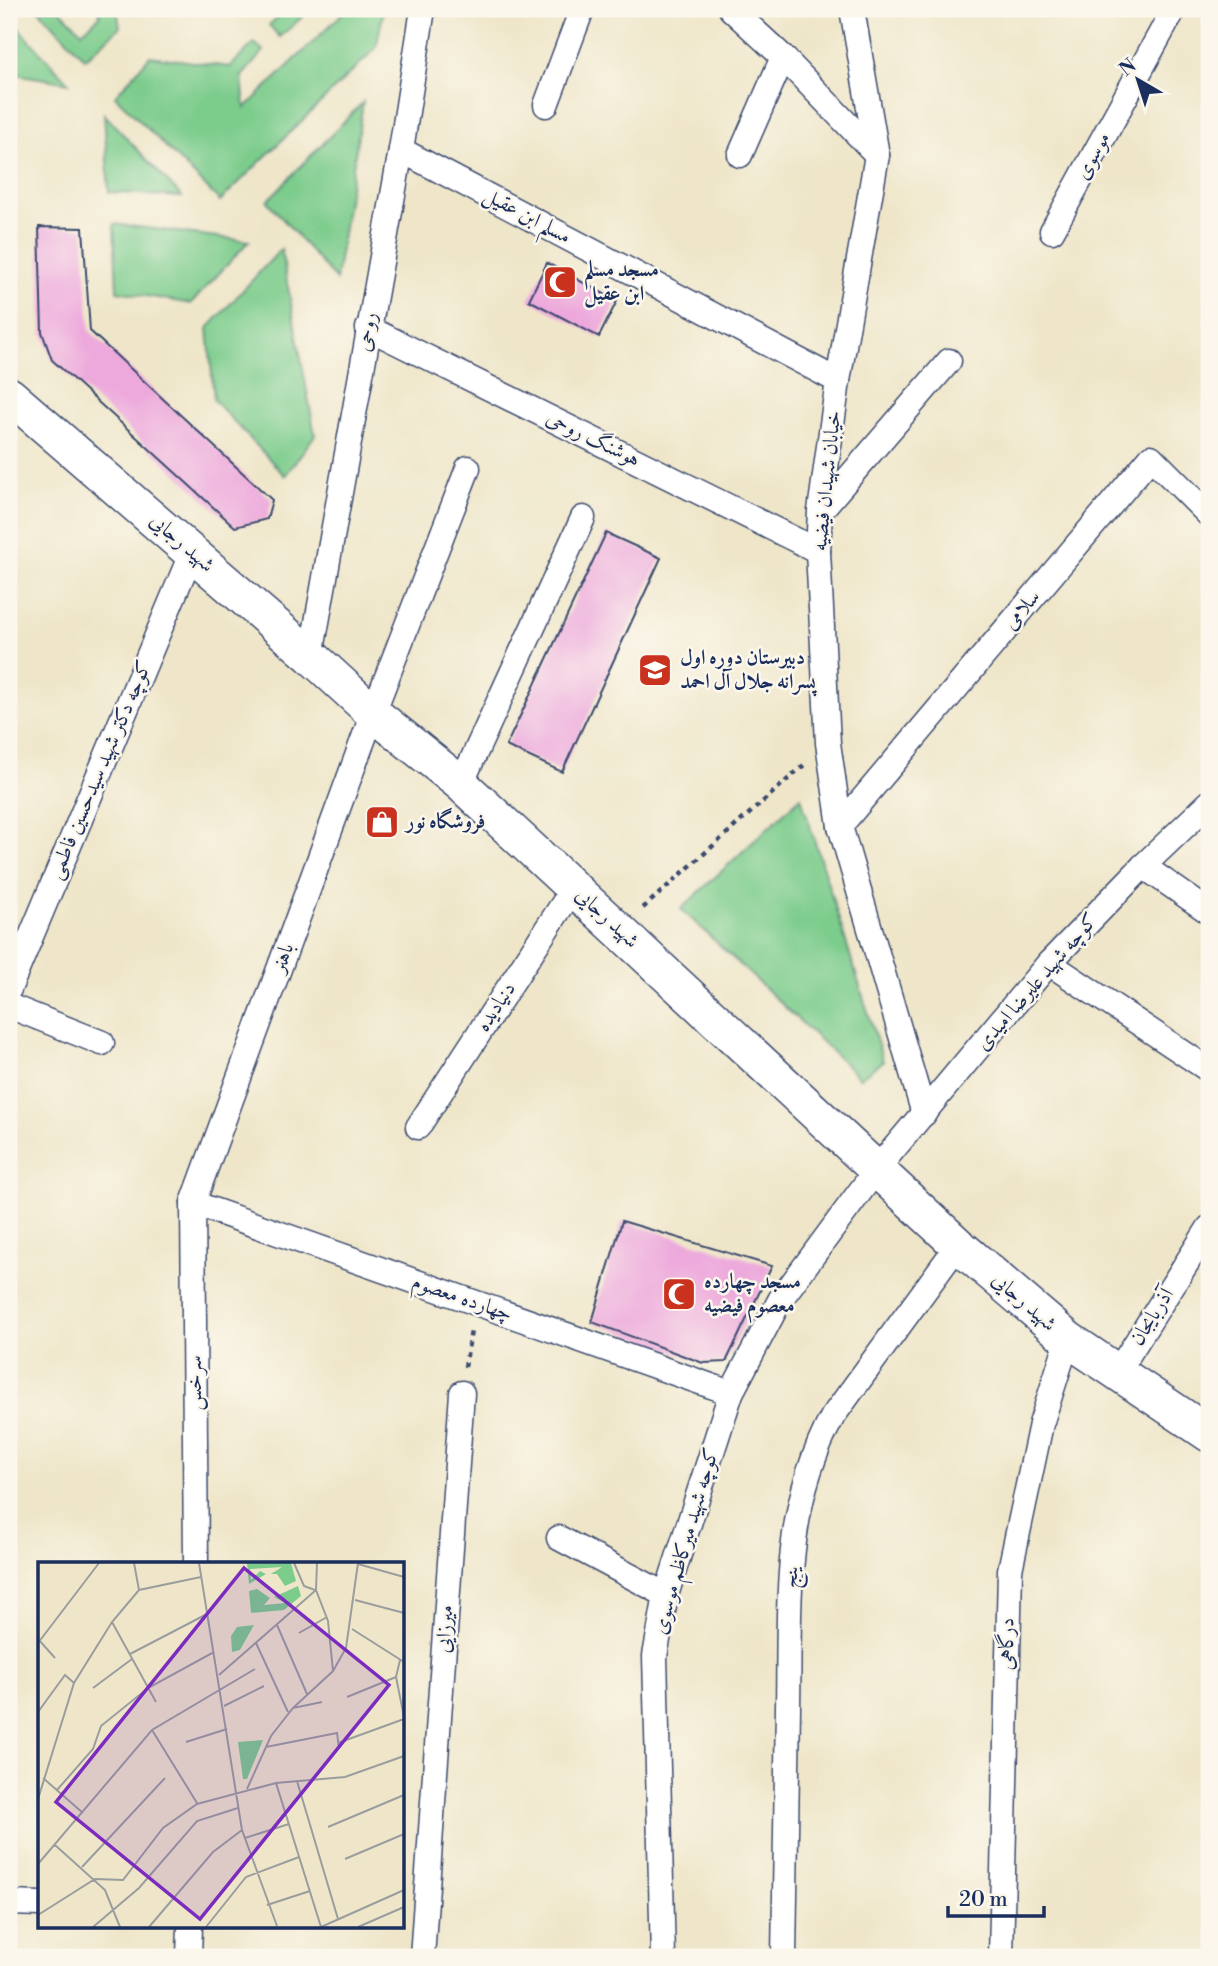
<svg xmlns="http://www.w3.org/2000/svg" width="1218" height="1966" viewBox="0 0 1218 1966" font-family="'Libre Bodoni',Amiri,serif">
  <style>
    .green { fill: #7ccc8c; stroke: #4c7e75; stroke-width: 2 }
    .building { fill: #eda9dc }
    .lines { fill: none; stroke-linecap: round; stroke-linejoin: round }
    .street-casing { stroke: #3b4a6e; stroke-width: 27 }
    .secondary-casing { stroke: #3b4a6e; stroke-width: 38 }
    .path { stroke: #3b4a6e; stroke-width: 4.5; stroke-dasharray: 5 5; stroke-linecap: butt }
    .street { stroke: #fff; stroke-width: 24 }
    .secondary { stroke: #fff; stroke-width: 35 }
    .labels { text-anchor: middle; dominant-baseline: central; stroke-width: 5; stroke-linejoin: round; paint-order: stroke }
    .street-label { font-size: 21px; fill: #1b2f5e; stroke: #fbf7ec }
    .poi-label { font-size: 21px; font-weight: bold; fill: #1b2f5e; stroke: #fbf7ec; text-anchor: start }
    .inset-road { fill: none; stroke: #9a9d9e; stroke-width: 2 }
    .view { fill: #7b2cbf; fill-opacity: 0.15; stroke: #7b2cbf; stroke-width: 3.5 }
    .inset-edge { fill: none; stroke: #1b2f5e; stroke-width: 3.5 }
  </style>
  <rect width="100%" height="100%" fill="#fbf7ec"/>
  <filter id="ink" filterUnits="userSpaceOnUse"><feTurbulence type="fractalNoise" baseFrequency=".0143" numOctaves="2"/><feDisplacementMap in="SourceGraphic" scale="14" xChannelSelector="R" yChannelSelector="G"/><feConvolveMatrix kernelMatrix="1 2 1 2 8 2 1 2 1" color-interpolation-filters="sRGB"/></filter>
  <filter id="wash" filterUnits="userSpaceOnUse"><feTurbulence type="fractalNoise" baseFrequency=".00686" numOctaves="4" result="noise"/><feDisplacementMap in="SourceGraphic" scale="28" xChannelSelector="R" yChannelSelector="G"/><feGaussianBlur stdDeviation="1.57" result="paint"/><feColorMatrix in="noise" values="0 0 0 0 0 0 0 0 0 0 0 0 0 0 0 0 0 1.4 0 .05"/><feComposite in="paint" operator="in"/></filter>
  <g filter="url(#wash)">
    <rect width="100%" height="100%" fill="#efe6c9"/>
    <g class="green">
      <path d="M38 9H59L82 32 100 16 99 9H117L120 27 85 59Z"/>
      <path d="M287 9H311L280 37 269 25Z"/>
      <path d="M347 9H384L376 48 220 201 115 96 150 56 230 67 254 43 264 51 242 76 245 108Z"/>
      <path d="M9 18 69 83 9 73Z"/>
      <path d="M363 102 336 280 267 201Z"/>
      <path d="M104 114 182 197 109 192Z"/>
      <path d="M114 224 249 241 191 304 117 291Z"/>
      <path d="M281 249 315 435 285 476 214 400 208 328Z"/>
      <path d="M801 797 883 1061 860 1078 681 909Z"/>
    </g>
    <g id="blocks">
      <g class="building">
        <path d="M39 227 83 228 90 331 272 500 267 519 235 527 52 360 42 332Z"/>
        <path d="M547 263 617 301 599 337 529 300Z"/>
        <path d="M606 533 661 558 562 772 506 746Z"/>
        <path d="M622 1221 772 1266 726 1362 703 1363 592 1322Z"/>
      </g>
    </g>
  </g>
  <g filter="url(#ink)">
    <use href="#blocks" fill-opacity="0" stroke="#3b4a6e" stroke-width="2"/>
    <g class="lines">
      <g class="street-casing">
        <g id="street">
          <path d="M731 9 783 57 877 155"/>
          <path d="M852 9 877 155 838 381 820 511 818 551 828 743 840 826 924 1114"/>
          <path d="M546 105 582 9"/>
          <path d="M401 150 838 381"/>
          <path d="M740 155 783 57"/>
          <path d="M1052 231 1174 9"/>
          <path d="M368 328 818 551"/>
          <path d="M821 510 949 361"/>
          <path d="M311 656 401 150 423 9"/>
          <path d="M461 784 583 518"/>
          <path d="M840 826 1151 457 1209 515"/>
          <path d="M1143 866 1209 912"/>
          <path d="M1049 963 1209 1070"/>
          <path d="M9 989 192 552"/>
          <path d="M9 1006 102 1043"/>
          <path d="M418 1127 574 887"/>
          <path d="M193 1203 731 1393"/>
          <path d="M1118 1371 1209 1228"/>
          <path d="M559 1538 666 1595"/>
          <path d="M196 1563 193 1203 373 713 468 468"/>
          <path d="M9 1903 40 1904"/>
          <path d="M189 1957 190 1926"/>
          <path d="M422 1957 462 1393"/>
          <path d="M663 1957 655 1656 666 1595 731 1393 780 1300 876 1170 1049 963 1143 866 1209 803"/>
          <path d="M784 1957C785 1874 787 1790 788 1707 790 1605 782 1509 833 1416L958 1245"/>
          <path d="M1001 1957 1010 1570 1041 1424 1068 1339"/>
        </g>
      </g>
      <g class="secondary-casing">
        <path id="secondary" d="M9 395 311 656 373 713 461 784 958 1245 1068 1339 1209 1434"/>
      </g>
      <g class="path">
        <path d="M643 908 804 765"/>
        <path d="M465 1367 471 1331"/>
      </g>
      <use href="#street" class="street"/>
      <use href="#secondary" class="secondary"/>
    </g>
  </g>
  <defs>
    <g id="mosque-square" transform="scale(1.75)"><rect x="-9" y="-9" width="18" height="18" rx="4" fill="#c8321e" stroke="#fbf7ec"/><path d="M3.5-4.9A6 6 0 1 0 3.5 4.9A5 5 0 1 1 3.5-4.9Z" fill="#fff"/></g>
    <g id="school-square" transform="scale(1.75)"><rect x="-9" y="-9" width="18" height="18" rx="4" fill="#c8321e" stroke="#fbf7ec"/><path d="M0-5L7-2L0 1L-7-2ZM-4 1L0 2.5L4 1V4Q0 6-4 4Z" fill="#fff"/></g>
    <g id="shop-square" transform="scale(1.75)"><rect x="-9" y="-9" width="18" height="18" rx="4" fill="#c8321e" stroke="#fbf7ec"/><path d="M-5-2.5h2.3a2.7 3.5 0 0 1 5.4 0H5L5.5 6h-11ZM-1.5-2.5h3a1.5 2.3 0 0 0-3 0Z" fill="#fff"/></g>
  </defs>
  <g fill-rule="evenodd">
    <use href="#mosque-square" x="560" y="282"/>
    <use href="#school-square" x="655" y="670"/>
    <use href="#shop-square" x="382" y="822"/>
    <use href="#mosque-square" x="679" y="1294"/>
  </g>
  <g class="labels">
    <g class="street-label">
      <text transform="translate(1093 156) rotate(-61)">موسوی</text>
      <text transform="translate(527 216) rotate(28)">مسلم ابن عقیل</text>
      <text transform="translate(367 332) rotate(-80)">روحی</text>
      <text transform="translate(593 439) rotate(26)">هوشنگ روحی</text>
      <text transform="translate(827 481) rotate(-84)">خیابان شهیدان فیضیه</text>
      <text transform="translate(182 543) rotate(41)">شهید رجایی</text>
      <text transform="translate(1022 610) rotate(-50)">سلامی</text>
      <text transform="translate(100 770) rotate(-67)">کوچه دکتر شهید سیدحسین فاطمی</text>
      <text transform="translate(607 918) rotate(43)">شهید رجایی</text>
      <text transform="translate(283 958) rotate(-70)">باهنر</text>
      <text transform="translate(1037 982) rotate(-49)">کوچه شهید علیرضا امیدی</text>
      <text transform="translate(496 1007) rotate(-57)">دنیادیده</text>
      <text transform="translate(462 1298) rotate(19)">چهارده معصوم</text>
      <text transform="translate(1024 1302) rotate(41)">شهید رجایی</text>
      <text transform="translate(1152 1317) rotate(-58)">آذربایجان</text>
      <text transform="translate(195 1383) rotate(-90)">سرخس</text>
      <text transform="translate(686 1541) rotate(-74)">کوچه شهید میرکاظم موسوی</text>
      <text transform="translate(791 1577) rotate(-89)">ینج</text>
      <text transform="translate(445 1629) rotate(-86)">میرزایی</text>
      <text transform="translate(1007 1644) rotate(-89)">درگاهی</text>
    </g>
    <g class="poi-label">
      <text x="584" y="270">مسجد مسلم<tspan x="584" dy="24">ابن عقیل</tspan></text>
      <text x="680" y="658">دبیرستان دوره اول<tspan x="680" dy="24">پسرانه جلال آل احمد</tspan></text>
      <text x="406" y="822">فروشگاه نور</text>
      <text x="704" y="1282">مسجد چهارده<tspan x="704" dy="24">معصوم فیضیه</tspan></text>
    </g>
  </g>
  <g transform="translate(38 1562)">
    <rect width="366" height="366" fill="#efe6c9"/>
    <path d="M209 1H253L258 19 247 24 239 12H233L244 5 212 7 213 18 222 9 228 12 211 22ZM260 24 263 34 246 48 213 51 211 29 219 27 232 36 226 43 247 41 236 35ZM216 63 202 88 194 90 193 74 199 65ZM225 178 209 217H205L200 180Z" fill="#7ccc8c"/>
    <path class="inset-road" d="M96 1 101 28M161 1 204 268 239 364M256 1 266 24 277 28M279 1 278 28 290 59 295 109M320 2 366 15M317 38 366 51M74 60 118 140M239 63 269 132M314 67 366 100M261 71 289 55M1 78 17 96M0 81 61 1M218 81 250 150M92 92 169 52M362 98 358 115 366 155M181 113 278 28M55 126 94 97M309 135 358 115M186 144 226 124M255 146 284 140M0 150 27 113 36 121M114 168 159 241M148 180 189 167M300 181 366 157M228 185 299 171 301 187M5 216 45 251M259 219 300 357M238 221 283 365M209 227 233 174 255 146 295 109 308 86 320 1M19 228 55 187 63 164 110 126 176 90M0 237 36 121 74 60 101 28 163 15M290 265 366 233M207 276 251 262M17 283 67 328 82 365M307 297 366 272M0 302 114 168 217 107M44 305 127 216M229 343 272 329M0 353 57 317 85 318 125 266 159 242 238 221 307 215 366 194M55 365 101 326 159 259 200 246M111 365 175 290 204 268M168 365 208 315 261 295M283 365 366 328M320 365 366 345"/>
    <path class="view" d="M206 6 351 123 162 357 18 240Z"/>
    <rect width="366" height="366" class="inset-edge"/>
  </g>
  <rect width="1218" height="1966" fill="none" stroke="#fbf7ec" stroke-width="35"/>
  <g transform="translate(1138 80) rotate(321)" stroke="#fbf7ec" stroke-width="5" paint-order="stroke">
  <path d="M0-5L12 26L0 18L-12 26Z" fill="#1b2f5e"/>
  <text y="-10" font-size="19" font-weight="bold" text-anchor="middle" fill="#1b2f5e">N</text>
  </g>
  <path d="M948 1906v10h96v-10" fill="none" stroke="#1b2f5e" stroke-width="3.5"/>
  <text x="959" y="1906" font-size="21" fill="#1b2f5e" stroke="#fbf7ec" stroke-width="5" paint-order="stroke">20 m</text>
</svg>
